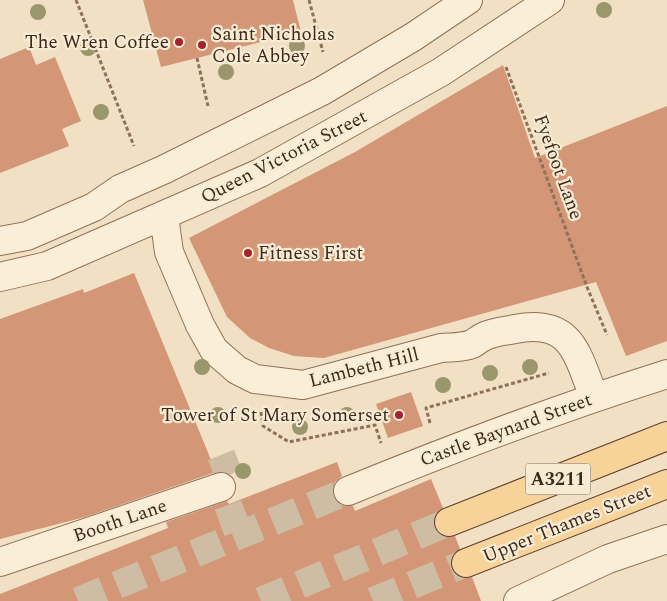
<svg xmlns="http://www.w3.org/2000/svg" width="667" height="601" viewBox="0 0 667 601" font-family="Spectral,serif">
  <style>
    .building { fill: #d39676 }
    .lines { fill: none; stroke-linecap: round; stroke-linejoin: round }
    .minor-tunnel { stroke: #cebca3; stroke-width: 28; stroke-dasharray: 28 14; stroke-linecap: butt }
    .major-tunnel { stroke: #cebca3; stroke-width: 28; stroke-dasharray: 28 14; stroke-linecap: butt }
    .minor-casing { stroke: #8e7158; stroke-width: 30 }
    .major-casing { stroke: #5c3f2d; stroke-width: 30 }
    .path { stroke: #8e7158; stroke-width: 3; stroke-dasharray: 4 2.5; stroke-linecap: butt }
    .minor { stroke: #fbeed8; stroke-width: 28 }
    .major { stroke: #f7d399; stroke-width: 28 }
    .tree { fill: #99976b }
    .poi-dot { fill: #a2232e; stroke: #f8ebd4; stroke-width: 2 }
    .labels { text-anchor: middle; dominant-baseline: central; stroke-width: 4.5; stroke-linejoin: round; paint-order: stroke }
    .shield { fill: #f8ebd4; stroke: #756455; stroke-width: 1 }
    .shield-label { font-size: 18px; font-weight: bold; fill: #3d2a1e }
    .poi-label { font-size: 19px; fill: #3d2a1e; stroke: #f8ebd4; text-anchor: start }
    .street-label { font-size: 19px; fill: #3d2a1e; stroke: #f8ebd4 }
  </style>
  <rect width="100%" height="100%" fill="#f2e0c4"/>
  <g class="building">
    <path d="M143 0H293L301 32 161 67Z"/>
    <path d="M29 47 36 65 55 57 81 121 62 129 69 146 0 173V59Z"/>
    <path d="M503 65 535 158 667 106V341L626 356 596 282 324 358 294 356 269 348 250 338 227 317 189 238 355 152Z"/>
    <path d="M134 273 216 472 85 517 0 539V319L83 289 84 293Z"/>
    <path d="M411 392 423 426 388 438 376 404Z"/>
    <path d="M337 462 342 476 335 482 333 488V496L339 504 345 506H353L355 511 431 479 443 508 437 513 434 519 435 528 440 534 446 537 455 536 460 549 454 554 451 560 452 569 457 575 463 578 472 577 481 601H0V594L168 528 166 522 227 501 229 504Z"/>
  </g>
  <g class="lines">
    <g class="minor-tunnel">
      <path d="M221 455 229 475"/>
      <path d="M228 505 239 535"/>
      <path d="M78 601 348 491"/>
    </g>
    <g class="major-tunnel">
      <path d="M261 601 449 522"/>
      <path d="M373 601 466 563"/>
    </g>
    <g class="minor-casing">
      <g id="minor">
        <path d="M164 216 169 252 200 325 214 350 237 370 255 379 303 385 441 348C451 347 462 348 472 344 476 342 480 338 485 336 493 332 505 331 515 329 572 318 577 354 594 397"/>
        <path d="M0 241 27 236 94 207 120 189 163 170 322 91 413 37 468 0"/>
        <path d="M0 277 47 266 260 173 441 72 550 0"/>
        <path d="M348 491C453 448 559 408 667 374"/>
        <path d="M0 562 221 487"/>
        <path d="M518 601 608 559 667 539"/>
      </g>
    </g>
    <g class="major-casing">
      <g id="major">
        <path d="M449 522 667 436"/>
        <path d="M466 563 667 484"/>
      </g>
    </g>
    <g class="path">
      <path d="M76 0 134 146"/>
      <path d="M309 0 323 52"/>
      <path d="M197 58 208 106"/>
      <path d="M506 67 587 287 607 335"/>
      <path d="M261 412 263 426 289 442 375 425 381 443"/>
      <path d="M430 423 426 408 549 373"/>
    </g>
    <use href="#minor" class="minor"/>
    <use href="#major" class="major"/>
  </g>
  <g class="tree">
    <circle cx="604" cy="10" r="8"/>
    <circle cx="38" cy="12" r="8"/>
    <circle cx="297" cy="46" r="8"/>
    <circle cx="88" cy="48" r="8"/>
    <circle cx="226" cy="72" r="8"/>
    <circle cx="101" cy="112" r="8"/>
    <circle cx="202" cy="367" r="8"/>
    <circle cx="530" cy="367" r="8"/>
    <circle cx="490" cy="373" r="8"/>
    <circle cx="443" cy="385" r="8"/>
    <circle cx="218" cy="415" r="8"/>
    <circle cx="347" cy="415" r="8"/>
    <circle cx="300" cy="427" r="8"/>
    <circle cx="243" cy="471" r="8"/>
  </g>
  <g class="poi-dot">
    <circle cx="179" cy="42" r="5"/>
    <circle cx="202" cy="45" r="5"/>
    <circle cx="248" cy="253" r="5"/>
    <circle cx="399" cy="415" r="5"/>
  </g>
  <g class="labels">
    <rect class="shield" x="525.5" y="463.5" width="65" height="31" rx="4"/>
    <g class="shield-label">
      <text x="558" y="479">A3211</text>
    </g>
    <g class="poi-label">
      <text x="212" y="34">Saint Nicholas<tspan x="212" dy="22">Cole Abbey</tspan></text>
      <text x="169" y="42" text-anchor="end">The Wren Coffee</text>
      <text x="258" y="253">Fitness First</text>
      <text x="389" y="415" text-anchor="end">Tower of St Mary Somerset</text>
    </g>
    <g class="street-label">
      <text transform="translate(284 157) rotate(-27)">Queen Victoria Street</text>
      <text transform="translate(558 167) rotate(70)">Fyefoot Lane</text>
      <text transform="translate(364 368) rotate(-14)">Lambeth Hill</text>
      <text transform="translate(506 430) rotate(-20)">Castle Baynard Street</text>
      <text transform="translate(120 521) rotate(-19)">Booth Lane</text>
      <text transform="translate(567 524) rotate(-22)">Upper Thames Street</text>
    </g>
  </g>
</svg>
